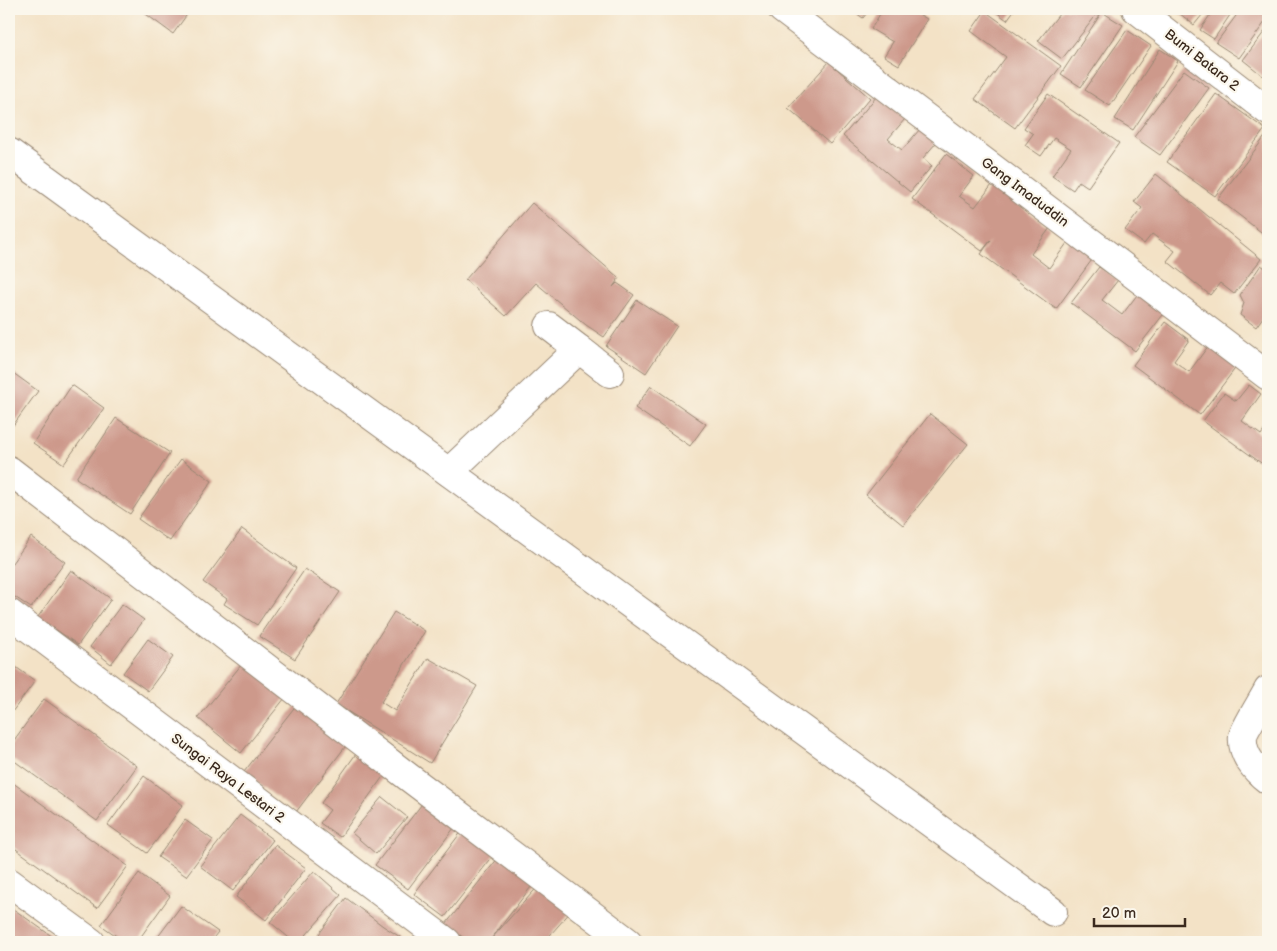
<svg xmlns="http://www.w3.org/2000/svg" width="1277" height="951" viewBox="0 0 1277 951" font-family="'Balsamiq Sans',sans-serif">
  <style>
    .building { fill: #cd998b }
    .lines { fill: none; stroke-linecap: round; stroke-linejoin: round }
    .minor-casing { stroke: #978672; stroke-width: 30 }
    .minor { stroke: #fff; stroke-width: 28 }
    .labels { text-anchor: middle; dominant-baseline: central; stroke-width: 4.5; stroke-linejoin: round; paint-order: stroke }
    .street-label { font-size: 14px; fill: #3b2a1e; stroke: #fbf7ec }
  </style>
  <rect width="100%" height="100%" fill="#fbf7ec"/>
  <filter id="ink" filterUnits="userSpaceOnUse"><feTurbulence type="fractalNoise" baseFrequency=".02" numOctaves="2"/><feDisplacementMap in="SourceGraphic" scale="10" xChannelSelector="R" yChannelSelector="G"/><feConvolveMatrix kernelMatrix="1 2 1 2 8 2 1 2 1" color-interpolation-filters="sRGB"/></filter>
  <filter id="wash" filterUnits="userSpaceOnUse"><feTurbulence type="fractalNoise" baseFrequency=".0096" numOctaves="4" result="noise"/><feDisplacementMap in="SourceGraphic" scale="20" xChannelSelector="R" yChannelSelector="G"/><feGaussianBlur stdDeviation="1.12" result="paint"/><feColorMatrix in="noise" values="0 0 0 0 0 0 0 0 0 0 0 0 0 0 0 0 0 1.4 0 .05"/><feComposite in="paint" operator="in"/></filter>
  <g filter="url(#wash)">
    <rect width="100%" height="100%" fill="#f3e2c6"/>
    <g id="blocks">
      <g class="building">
        <path d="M139 9H191L173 34Z"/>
        <path d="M850 9H870L863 18Z"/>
        <path d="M883 9H910L927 19 899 65 884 56 893 42 871 29Z"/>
        <path d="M992 9H1015L1007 20Z"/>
        <path d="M1063 9H1101L1062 59 1038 41Z"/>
        <path d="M1182 9H1207L1194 25 1179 13Z"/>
        <path d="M1214 9H1234L1214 39 1200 30Z"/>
        <path d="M1241 9H1268V18L1239 58 1216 43Z"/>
        <path d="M985 11 1061 66 1015 128 975 99 1006 57 971 31Z"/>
        <path d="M1102 12 1123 25 1081 87 1061 74Z"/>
        <path d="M1268 27V77L1267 79 1243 60Z"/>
        <path d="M1127 30 1151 46 1110 106 1085 90Z"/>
        <path d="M1160 49 1178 61 1133 130 1115 119Z"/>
        <path d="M829 62 870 98 830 144 788 108Z"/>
        <path d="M1184 70 1209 88 1160 155 1134 137Z"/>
        <path d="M1048 94 1119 143 1088 187 1079 181 1073 190 1052 176 1071 149 1054 138 1041 156 1025 145 1033 134 1024 128Z"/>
        <path d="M1216 94 1265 129 1215 196 1167 162Z"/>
        <path d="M877 96 905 119 888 139 902 150 920 129 936 143 923 158 932 166 910 192 843 136Z"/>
        <path d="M1267 134 1268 135V230L1265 235 1218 199Z"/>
        <path d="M946 154 974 176 959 196 975 207 992 185 1050 228 1031 254 1049 268 1070 239 1094 257 1056 309 981 254 991 240 982 251 912 199Z"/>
        <path d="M1156 174 1261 259 1234 294 1220 283 1210 295 1167 261 1175 251 1152 234 1144 244 1125 230 1142 208 1134 202Z"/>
        <path d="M532 203 619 278 613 287 617 283 634 295 604 337 586 325 536 283 506 316 465 280Z"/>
        <path d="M1261 265 1268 270V310L1256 327 1240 315 1244 303 1240 295Z"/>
        <path d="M1099 267 1118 280 1102 300 1122 315 1140 291 1166 311 1135 351 1071 303Z"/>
        <path d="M637 300 677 326 646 373 606 346Z"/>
        <path d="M1165 322 1189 340 1174 361 1189 372 1209 345 1237 366 1200 415 1133 365Z"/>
        <path d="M9 370 38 391 9 431Z"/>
        <path d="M72 385 104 408 64 464 33 443Z"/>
        <path d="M1249 385 1261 394 1242 421 1261 435 1268 425V468L1203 421 1224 393 1236 401Z"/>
        <path d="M651 386 706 424 690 446 635 408Z"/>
        <path d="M930 414 968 444 903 525 866 495Z"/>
        <path d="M116 418 170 453 130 514 76 478Z"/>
        <path d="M181 459 212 481 170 541 138 519Z"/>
        <path d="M242 529 296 568 257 625 224 604 227 599 203 582Z"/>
        <path d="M31 537 65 562 31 608 9 593V567Z"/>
        <path d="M305 569 340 592 295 659 259 636Z"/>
        <path d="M71 570 111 599 78 645 38 617Z"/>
        <path d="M122 604 144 620 111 664 90 647Z"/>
        <path d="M394 612 425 631 381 702 395 711 428 658 477 686 430 763 336 704Z"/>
        <path d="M148 639 173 657 148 691 123 673Z"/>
        <path d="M246 659 289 693 241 753 198 718Z"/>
        <path d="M9 662 35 681 9 716Z"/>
        <path d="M44 699 137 766 97 821 9 757V747Z"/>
        <path d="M297 704 348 743 296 812 244 772Z"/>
        <path d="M358 751 387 771 340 837 320 823 330 810 321 803Z"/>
        <path d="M144 776 183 805 147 853 108 825Z"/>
        <path d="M9 780 128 866 97 908 9 844Z"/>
        <path d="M382 797 407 817 376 854 352 833Z"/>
        <path d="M425 800 457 824 408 889 375 865Z"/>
        <path d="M240 815 273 840 233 891 200 866Z"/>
        <path d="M185 820 213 840 186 876 158 857Z"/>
        <path d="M465 827 497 851 445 917 414 894Z"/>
        <path d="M275 845 306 868 266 920 236 897Z"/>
        <path d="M502 853 537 879 492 938 541 883 572 910 544 942H469L446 924Z"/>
        <path d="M314 871 341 895 300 942H294L270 922Z"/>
        <path d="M139 873 170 896 137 942H125L101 925Z"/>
        <path d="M346 898 383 926 408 942H313Z"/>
        <path d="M9 906 60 942H9Z"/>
        <path d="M181 906 218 932 210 942H154Z"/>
      </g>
    </g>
  </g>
  <g filter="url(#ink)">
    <use href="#blocks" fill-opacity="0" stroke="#978672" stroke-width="1"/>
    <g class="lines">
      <g class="minor-casing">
        <g id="minor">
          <path d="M782 9 1268 376"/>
          <path d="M1136 9 1268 111"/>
          <path d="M9 152 1053 912"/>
          <path d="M579 349 610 373"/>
          <path d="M9 470 407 776 628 942"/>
          <path d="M449 472 579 349 549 326"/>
          <path d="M9 613 447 942"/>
          <path d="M1268 690C1264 698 1244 730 1243 736 1241 754 1255 770 1268 780"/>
          <path d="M9 882 91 942"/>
        </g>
      </g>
      <use href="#minor" class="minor"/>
    </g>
  </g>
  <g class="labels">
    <g class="street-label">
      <text transform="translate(1202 60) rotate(38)">Bumi Batara 2</text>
      <text transform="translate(1025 192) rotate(37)">Gang Imaduddin</text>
      <text transform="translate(228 778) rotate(37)">Sungai Raya Lestari 2</text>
    </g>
  </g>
  <rect width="1277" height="951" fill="none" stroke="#fbf7ec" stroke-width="30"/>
  <path d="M1094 918v8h91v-8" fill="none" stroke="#3b2a1e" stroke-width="2.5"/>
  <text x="1102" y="918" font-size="15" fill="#3b2a1e" stroke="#fbf7ec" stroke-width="4" paint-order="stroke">20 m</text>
</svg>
